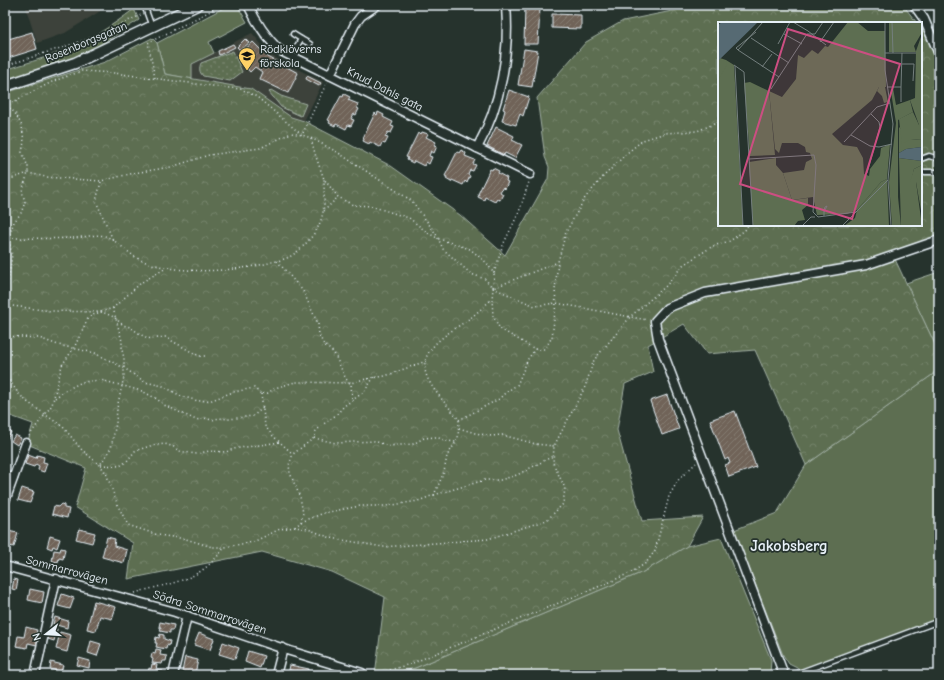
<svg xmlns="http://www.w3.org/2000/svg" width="944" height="680" viewBox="0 0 944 680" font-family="'Comic Neue',sans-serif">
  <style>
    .built { fill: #3c423a }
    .grass { fill: #5d6e51; stroke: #a2b0a4 }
    .forest { fill: url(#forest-crowns); stroke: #a2b0a4 }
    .park { fill: url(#park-dots); stroke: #a2b0a4 }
    .building { fill: url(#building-hatch); stroke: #e8f1f8 }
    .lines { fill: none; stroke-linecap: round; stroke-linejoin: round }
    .service-casing { stroke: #e8f1f8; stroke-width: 7 }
    .minor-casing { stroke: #e8f1f8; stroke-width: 11 }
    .tertiary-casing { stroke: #e8f1f8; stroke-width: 13 }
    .path { stroke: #e8f1f8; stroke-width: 1.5; stroke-dasharray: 1 3; stroke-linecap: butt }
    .service { stroke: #26332d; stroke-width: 4 }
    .minor { stroke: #26332d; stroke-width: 8 }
    .tertiary { stroke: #26332d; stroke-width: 10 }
    .labels { text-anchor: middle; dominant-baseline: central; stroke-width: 3.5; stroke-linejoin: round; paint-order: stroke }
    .street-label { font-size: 12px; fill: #e8f1f8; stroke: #26332d }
    .poi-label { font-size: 12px; fill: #e8f1f8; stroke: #26332d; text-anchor: start }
    .district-label { font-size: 16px; font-weight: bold; fill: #e8f1f8; stroke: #26332d }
    .inset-road { fill: none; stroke: #747f7e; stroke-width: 1 }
    .view { fill: #cc4e82; fill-opacity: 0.15; stroke: #cc4e82; stroke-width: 2 }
    .inset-edge { fill: none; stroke: #e8f1f8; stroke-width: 2 }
  </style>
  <defs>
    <pattern id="forest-crowns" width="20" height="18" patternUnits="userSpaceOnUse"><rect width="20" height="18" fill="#5d6e51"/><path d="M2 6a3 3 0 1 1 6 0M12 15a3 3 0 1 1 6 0" fill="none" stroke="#74836b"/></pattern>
    <pattern id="park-dots" width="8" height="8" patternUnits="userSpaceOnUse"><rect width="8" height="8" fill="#5d6e51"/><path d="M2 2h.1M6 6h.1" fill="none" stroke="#74836b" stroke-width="1.8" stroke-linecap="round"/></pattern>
    <pattern id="building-hatch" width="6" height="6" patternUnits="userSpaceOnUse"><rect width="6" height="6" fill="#6f6458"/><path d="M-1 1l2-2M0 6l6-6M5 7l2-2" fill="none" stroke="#847b71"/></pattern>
  </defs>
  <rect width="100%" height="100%" fill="#26332d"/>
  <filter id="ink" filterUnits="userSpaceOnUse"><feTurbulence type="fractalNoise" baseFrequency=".025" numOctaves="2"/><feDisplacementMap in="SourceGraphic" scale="8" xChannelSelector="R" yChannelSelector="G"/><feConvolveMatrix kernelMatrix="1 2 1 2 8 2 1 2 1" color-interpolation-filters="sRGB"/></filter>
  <g filter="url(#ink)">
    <g class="built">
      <path d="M25 5H110L65 33 37 43Z"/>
      <path d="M252 33 270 55 323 82 304 121 291 117 251 89 192 79V64Z"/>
    </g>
    <g class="grass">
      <path d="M229 5H237L247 22 209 42 214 53 192 64V79L165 74 157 43Z"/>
      <path d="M134 9 139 20 96 47 66 61 5 81V70C23 64 42 59 60 52 87 42 112 26 134 9Z"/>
      <path d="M939 272V353L906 283Z"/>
      <path d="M939 370V621L803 671 789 664 783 655 734 530 777 513 806 465Z"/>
      <path d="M721 538 771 660 770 675H388L415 668 643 572 687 546Z"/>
    </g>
    <path class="forest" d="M677 5H903L917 23H719V225H921V28L927 35 939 70V237L893 255 939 353V370L806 465 755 350 707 354 684 324 648 345 653 372 625 384 617 430 642 521 703 517 687 546 643 572 415 668 388 675H375L385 597 332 572 262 552 128 579 133 543 75 507 86 468 27 444 33 424 5 414V93L105 62 152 38 157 43 165 74 251 89 291 117 304 121 391 166 460 215 505 255 548 179 549 167 545 157 537 98 586 42 623 21 677 10Z"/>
    <g class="park">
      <path d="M233 51 242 72 230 81 203 76C199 72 199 68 201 63Z"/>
      <path d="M271 90 281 96 306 104 301 116 281 107 269 92Z"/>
    </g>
    <g class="building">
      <path d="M525 7 540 8 538 44H524Z"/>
      <path d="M552 14 581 15V29L552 28Z"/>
      <path d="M32 32 37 49 5 59V40Z"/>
      <path d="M245 39 249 43 240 50 237 47Z"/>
      <path d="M253 42 268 57 298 73 288 93 259 79 262 72 255 67 250 72 237 57Z"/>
      <path d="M233 44 235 47 219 55 218 51Z"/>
      <path d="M524 49 538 51 532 87 518 85Z"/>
      <path d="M307 76 321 83 319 86 306 79Z"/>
      <path d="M509 90 529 97 523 116 520 114 516 125 502 121 505 110 503 109Z"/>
      <path d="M344 94 350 97 348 100 358 104 357 108 359 109 356 115 354 114 351 119 354 120 351 126 348 125 346 129 336 124 335 126 329 123 330 121 328 120 341 96 343 97Z"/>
      <path d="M378 112 384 115 383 117 393 122 391 126 394 127 391 133 388 132 385 137 388 138 385 144 382 143 380 147 370 142 369 144 363 141 364 139 363 138 375 113 377 115Z"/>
      <path d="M496 127 514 136 512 140 522 145 515 158 505 153 504 155 487 146Z"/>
      <path d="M422 132 428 134 426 137 436 142 434 145 437 146 434 153 431 151 429 156 432 157 429 164 426 162 424 166 414 161 413 163 407 160 408 158 406 157 418 133 421 134Z"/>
      <path d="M461 150 466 153 465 156 475 160 473 164 476 165 473 171 470 170 468 175 470 176 467 183 465 181 463 185 452 180 451 182 446 179 447 177 445 176 457 152 459 153Z"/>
      <path d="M493 168 499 171 498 173 507 178 506 181 508 182 505 189 503 187 500 192 503 194 500 200 497 199 495 202 485 197 484 200 478 197 479 194H478L490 169 492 170Z"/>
      <path d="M667 395 679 429 662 435 650 401Z"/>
      <path d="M735 411 756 467 729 477 725 465 730 463 728 458 725 460 710 420Z"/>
      <path d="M5 428 11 432 6 441 5 440Z"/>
      <path d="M15 435 21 438 17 445 11 441Z"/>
      <path d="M28 455 36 458 37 455 44 457 43 462 47 463 44 472 38 470 39 466 36 464 34 467 25 464Z"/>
      <path d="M22 488 34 492 30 503 18 500Z"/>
      <path d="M61 504 64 505V508L69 509 67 518 52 514 54 506 58 507Z"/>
      <path d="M79 529 95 533 92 543 76 539Z"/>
      <path d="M7 531 18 533 14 547 5 545Z"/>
      <path d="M50 536 60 539 57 548 53 546 52 549 47 547Z"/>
      <path d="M107 537 115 539 114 546 127 550 124 563 102 557Z"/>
      <path d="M61 548 65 549 63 559 59 558 58 562 52 561 54 550 60 551Z"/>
      <path d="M14 579 18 580 16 590 12 589Z"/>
      <path d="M30 589 44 592 42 603 28 600Z"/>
      <path d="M62 594 74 598 70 609 58 606Z"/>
      <path d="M94 601 116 607 112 619 100 616 96 631 87 629Z"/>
      <path d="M55 617 68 621 67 628 53 624Z"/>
      <path d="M160 622 174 625 173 630H170V633L160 631 161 627H159Z"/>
      <path d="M26 627 37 630 35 638 38 639 37 645 28 643 27 648 16 646 18 636 24 637Z"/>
      <path d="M51 628 57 629 54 641 48 639Z"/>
      <path d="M60 632 71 635 67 652 56 649Z"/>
      <path d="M199 633 214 639 210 650 194 645Z"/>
      <path d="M160 634 164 635V639L170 641 169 646 167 645 166 649 156 647 157 643H155L156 637 159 638Z"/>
      <path d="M91 641 101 644 97 656 88 653Z"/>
      <path d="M223 642 239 648 235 659 219 654Z"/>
      <path d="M156 649 161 650 160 655 167 656 166 661H163L162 664 152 663 153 659 151 658 152 653 155 654Z"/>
      <path d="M248 651 264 656 260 668 245 662Z"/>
      <path d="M185 657 198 660 195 674 182 672Z"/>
      <path d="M79 658 90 661 89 668 77 665Z"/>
      <path d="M51 662 63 665 61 672 50 669Z"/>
      <path d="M152 664 157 665 156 670 163 671 162 675H149L150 674 148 673 149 668 151 669Z"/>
      <path d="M290 665 309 669 308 674 299 672V675H292L293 671 289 670Z"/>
    </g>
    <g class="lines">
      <g class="service-casing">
        <g id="service">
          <path d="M144 5 152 27"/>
          <path d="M301 39 310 44"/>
          <path d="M291 57 301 39 293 34"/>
          <path d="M921 159 929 156 939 159"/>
          <path d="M921 172H939"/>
          <path d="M793 675 939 621"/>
        </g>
      </g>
      <g class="minor-casing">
        <g id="minor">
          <path d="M248 5C256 22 266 37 279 50L530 174"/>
          <path d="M914 5 924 19 939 54"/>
          <path d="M330 75 355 24 361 16 377 5"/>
          <path d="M477 148C501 105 510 53 506 5"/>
          <path d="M5 475 13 478"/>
          <path d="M5 501 26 443"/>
          <path d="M5 566 175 612 290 651 362 673"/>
          <path d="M35 675 56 579"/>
          <path d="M173 675 187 616"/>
          <path d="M276 675 283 648"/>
          <path d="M784 675 658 339 655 321 667 308 705 293 866 265 939 240"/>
        </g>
      </g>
      <g class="tertiary-casing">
        <path id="tertiary" d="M5 86 75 63 197 5"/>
      </g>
      <g class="path">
        <path d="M151 10 169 5"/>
        <path d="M5 66 88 39 141 15"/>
        <path d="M155 78 148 43 222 5"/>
        <path d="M5 106 54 81 82 71 114 73 220 87 241 89 257 97 302 135 327 82"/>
        <path d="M311 139 316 157 324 179 338 197 353 205 371 206 409 218 428 233 439 239 470 249 487 263 494 274 493 288 558 262"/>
        <path d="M5 181 28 173 46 177 101 181 134 173 171 167 209 155 260 148 291 133 302 135 311 138 337 152 412 201 436 234 443 249 471 274 485 279 493 288 492 299 493 316 500 329 535 349H545L552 337 556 303 555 290 558 262 566 232 585 198 603 177 627 153 643 140 665 133 697 131 719 122"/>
        <path d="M101 182 96 201 113 240"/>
        <path d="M324 211 338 197"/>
        <path d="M5 238C28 238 52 239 75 238 83 237 98 234 105 236 117 240 130 256 143 261 179 275 232 272 269 263 276 261 283 260 289 257 298 253 312 238 317 229 326 213 324 197 324 179"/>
        <path d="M277 261 303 291 318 324 319 335 324 345 334 353 346 379 351 383 352 400"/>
        <path d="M494 273 503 245 519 212 529 182"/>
        <path d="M493 288 535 306 556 303 647 320"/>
        <path d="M5 305 51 311 102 312 114 317 123 325 130 327 143 336 151 339 165 337 199 356H207"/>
        <path d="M5 305 12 255 8 238 14 222 21 213 25 202 22 191 28 173V167L22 152 24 142 22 126 15 113 6 105"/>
        <path d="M113 308 122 341V350L124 358V377L117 408 116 423 111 448 100 465 120 466 127 461 135 451 150 446 165 444 174 447 179 451 195 454 209 451 226 452 233 449 280 442"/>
        <path d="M5 336 39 338 58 345 95 353 124 368 145 382 163 386 181 396 198 401 212 400 233 392 254 388 261 394 268 393 275 388 295 382 351 383 361 380 385 376 426 361"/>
        <path d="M5 374 18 393 26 401 63 427 82 450 100 465 106 473 118 506 128 525 158 535 186 539 212 547H225L253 542 280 529 295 527 308 529 331 538 383 547 488 539 547 520 563 504 565 488 553 463 554 446 585 387 594 360 631 316 666 286 683 265 713 246 730 241 745 230 748 225"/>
        <path d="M261 394 265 426 272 435 293 454"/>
        <path d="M55 398 64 391 82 382 101 380 142 391 157 399 164 405 196 420 204 418 212 420 219 418 229 419 253 416 263 408"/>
        <path d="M459 420 499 399 506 392 517 385 528 359 535 349"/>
        <path d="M459 428 475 433 491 436 502 435 536 444 554 446"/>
        <path d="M29 436 52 405 62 365 74 348 88 318 95 314 113 308 142 282 166 268"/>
        <path d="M314 438 336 443 374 441 389 446 413 444 424 438 436 437 447 441 456 442"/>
        <path d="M434 495 485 480H500L517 475 553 456"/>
        <path d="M301 522 303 513 300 497 290 473 289 465 293 454 314 438 316 431 325 423 336 415 344 406 364 392 374 377"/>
        <path d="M295 527 301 522 324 513 360 506H386L418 501 434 495 444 472 447 456 458 439 459 420C450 407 437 396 429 381 413 352 446 335 466 321 475 315 483 307 492 299"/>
        <path d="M135 593C156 586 181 584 201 571 210 565 218 556 225 547"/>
        <path d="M390 670 410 664 610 582 634 571 646 563 655 551 669 496 679 479 696 463"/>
      </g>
      <use href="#service" class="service"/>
      <use href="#minor" class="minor"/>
      <use href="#tertiary" class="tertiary"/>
    </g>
  </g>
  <defs>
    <g id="school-pin" transform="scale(0.9)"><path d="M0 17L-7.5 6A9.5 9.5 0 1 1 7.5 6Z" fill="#ffd166" stroke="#26332d"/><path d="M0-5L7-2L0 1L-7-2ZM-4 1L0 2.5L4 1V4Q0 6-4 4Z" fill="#111"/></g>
  </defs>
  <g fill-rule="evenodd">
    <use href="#school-pin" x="247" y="56"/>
  </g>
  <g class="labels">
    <g class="street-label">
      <text transform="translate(86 42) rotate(-23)">Rosenborgsgatan</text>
      <text transform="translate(385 89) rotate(27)">Knud Dahls gata</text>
      <text transform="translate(67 570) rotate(15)">Sommarrovägen</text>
      <text transform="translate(210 612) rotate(18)">Södra Sommarrovägen</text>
    </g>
    <g class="poi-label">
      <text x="260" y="49">Rödklöverns<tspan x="260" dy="14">förskola</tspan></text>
    </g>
    <g class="district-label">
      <text x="789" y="546">Jakobsberg</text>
    </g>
  </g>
  <g transform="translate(718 22)">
    <rect width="204" height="204" fill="#26332d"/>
    <path d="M171 0H204L203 12 196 24 198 30H171ZM8 38 16 43 25 204H0V58ZM32 60 51 69 57 133 32 134 26 61ZM161 65H167L170 80 166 81 164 74 159 69ZM175 66 178 83 192 78 195 90 180 98V175L183 204H174L171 160 178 101 173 70ZM58 136V143L65 151 74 178 90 176V183L84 188 87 198 80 199 76 204H35L31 140ZM169 157 171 204H126L137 196 139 188 163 160Z" fill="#5d6e51"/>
    <path d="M130 0H139L150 9H167L168 65H161L154 78 114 112 125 123 139 125 145 136 146 152 151 154 152 147 162 134 163 126 172 122 169 157 163 160 139 188 129 192 99 193 95 175 74 178 65 151 86 148 88 140 94 137 92 131 88 130 87 125 80 121H64L61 131 57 127 51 69 64 75 78 57 80 33 86 36 94 28 100 32 107 24 110 25ZM204 12V103H201L192 78 197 76 198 29ZM2 36 8 38 9 43 0 58V39ZM181 105 193 117 204 118V125L188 127 181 131ZM181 136 204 139V143L196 147 193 160H198L204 204H183Z" fill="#5d6e51"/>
    <path d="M195 90 201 103H204V118L193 117 184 122 181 97ZM204 143V194L198 160H192L196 147Z" fill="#5d6e51"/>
    <path d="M4 0H40L0 39V3ZM204 125V139L181 136V131L188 127Z" fill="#566a73"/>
    <path class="inset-road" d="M75 0 90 9 108 23M167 0V48L175 102 170 158 173 204M174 0 175 31M66 12 84 22M33 16 71 41M102 20 116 0M60 22 72 0M20 28 61 55M20 28 45 0M20 28 18 26 38 10M167 31H198M184 42H196L195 59M16 43 26 50 35 204M17 44 25 204M44 45 54 32M169 65H183L184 31M53 67 89 12H97L105 0M183 80V65M133 113 152 124 161 125 174 122M126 120 159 85 172 81M31 137 96 133 98 143 95 190 100 195M149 151 162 105 161 100 153 92M106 194V188L107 185 109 184 106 190M100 195 138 190M84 204 93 195H97M124 204 170 158"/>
    <path class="view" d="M70 7 182 42 134 197 22 162Z"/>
    <rect width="204" height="204" class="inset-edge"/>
  </g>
  <rect width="944" height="680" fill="none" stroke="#26332d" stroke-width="20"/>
  <rect x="10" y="10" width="924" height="660" fill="none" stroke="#e8f1f8" stroke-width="1.5" filter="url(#ink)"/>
  <g transform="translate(46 634) rotate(253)" stroke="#26332d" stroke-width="3" paint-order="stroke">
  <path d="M0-3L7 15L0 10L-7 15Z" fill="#e8f1f8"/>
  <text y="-6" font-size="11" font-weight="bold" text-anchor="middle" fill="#e8f1f8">N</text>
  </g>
</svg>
